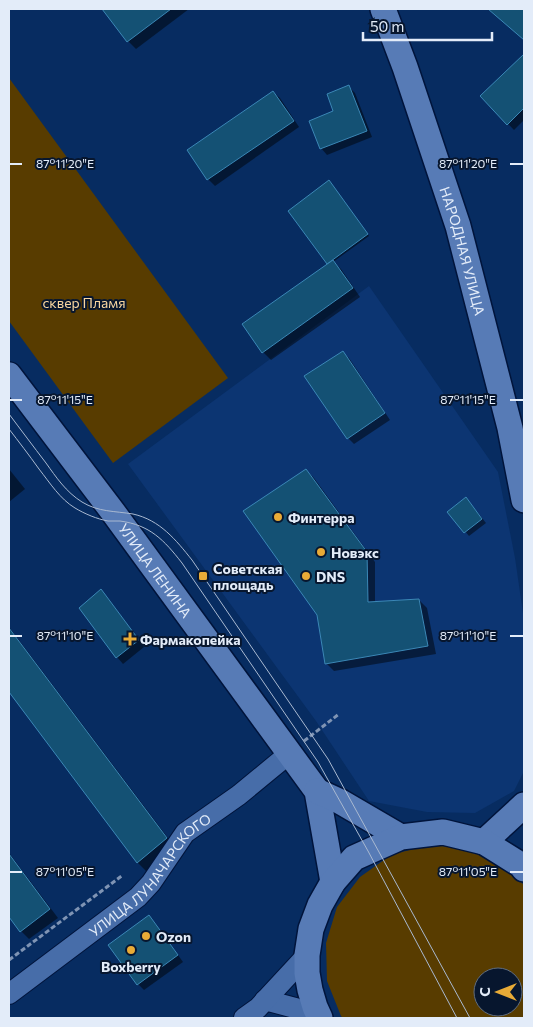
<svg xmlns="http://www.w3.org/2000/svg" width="533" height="1027" viewBox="0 0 533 1027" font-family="Commissioner,sans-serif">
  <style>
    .built { fill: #0c3572 }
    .green { fill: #583c00; fill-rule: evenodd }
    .shadow { fill: #0007 }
    .building { fill: #145174; stroke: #3b87b6 }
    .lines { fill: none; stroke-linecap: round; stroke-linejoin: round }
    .minor-casing { stroke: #00143b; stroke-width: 22 }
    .major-casing { stroke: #00143b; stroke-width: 28 }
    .path { stroke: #7f94b4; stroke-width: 3; stroke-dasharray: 5 2.5; stroke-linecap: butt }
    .minor { stroke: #476da9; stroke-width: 20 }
    .major { stroke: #577bb6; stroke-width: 25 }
    .tram { stroke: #a9b9d1; stroke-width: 1 }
    .ticks { fill: none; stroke: #e3ecf9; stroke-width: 2 }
    .poi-dot { fill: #e8ab37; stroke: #07162e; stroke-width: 2 }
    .labels { text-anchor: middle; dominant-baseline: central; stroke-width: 4; stroke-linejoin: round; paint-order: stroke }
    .street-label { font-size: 14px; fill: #e3ecf9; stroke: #07162e }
    .park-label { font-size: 14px; fill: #f9d7a0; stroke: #07162e }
    .poi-label { font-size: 14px; font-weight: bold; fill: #e3ecf9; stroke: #07162e; text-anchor: start }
    .ticks-label { font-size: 12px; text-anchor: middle; fill: #e3ecf9; stroke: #07162e; stroke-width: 4; stroke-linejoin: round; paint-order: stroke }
  </style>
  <rect width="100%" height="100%" fill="#072c61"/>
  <path class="built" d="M369 286 498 472 515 558 524 620V771L514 791 475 813 427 812 369 801 316 721 128 464Z"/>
  <g class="green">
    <path d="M9 78 228 378 113 463 9 321Z"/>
    <path d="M428 845 465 848 500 863 524 885V1018H343L341 1016 327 981 326 943 337 907 360 877 391 855ZM483 977H513V1007H483Z"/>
  </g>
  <g class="shadow">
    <path d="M108 9H189L136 49 128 41 106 11Z"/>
    <path d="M489 9H522L524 11V39Z"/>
    <path d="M524 56V120L514 130 481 96Z"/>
    <path d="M349 87 355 93 372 137 327 155 321 148 335 112Z"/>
    <path d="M273 92 280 98 299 127 215 186 208 179 189 151Z"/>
    <path d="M331 184 369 236 333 262 341 269 360 297 271 360 263 352 329 264 290 211Z"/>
    <path d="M342 352 349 358 390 420 354 444 348 438Z"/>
    <path d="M9 469 25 489 9 502Z"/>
    <path d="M306 470 314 478 375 562V603L419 600 427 608 436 654 334 671 326 663Z"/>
    <path d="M470 503 486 523 469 536 449 512Z"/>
    <path d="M101 591 107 597 144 647 123 664 117 657 80 608Z"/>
    <path d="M9 627 177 850 149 874 138 863 9 690Z"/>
    <path d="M9 853 58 918 29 939 21 931 9 915Z"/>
    <path d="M149 917 155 923 183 962 144 990 138 984 110 945Z"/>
  </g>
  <g class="building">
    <path d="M102 9H171L127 42Z"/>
    <path d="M488 9H524V40Z"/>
    <path d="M524 54V108L507 125 480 96Z"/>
    <path d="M349 85 367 131 320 149 309 121 333 111 327 94Z"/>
    <path d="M273 91 294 121 207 180 187 150Z"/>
    <path d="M329 180 368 234 327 264 288 211Z"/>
    <path d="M333 260 353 288 262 353 242 324Z"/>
    <path d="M343 351 385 413 347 439 304 376Z"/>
    <path d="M306 469 367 552 368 602 419 599 428 646 325 664 317 615 243 511Z"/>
    <path d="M466 497 482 519 464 533 447 512Z"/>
    <path d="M101 589 139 640 116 658 79 608Z"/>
    <path d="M9 628 167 838 137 863 9 692Z"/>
    <path d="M9 854 50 909 20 932 9 917Z"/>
    <path d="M149 915 178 955 137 985 108 945Z"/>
  </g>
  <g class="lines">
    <g class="minor-casing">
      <g id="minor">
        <path id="s1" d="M9 994 138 897 151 883 185 833 239 795 290 753"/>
        <path d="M265 1000 295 1008 314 1018"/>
        <path d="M244 1018 258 1008 307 955"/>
      </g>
    </g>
    <g class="major-casing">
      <g id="major">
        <path id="s2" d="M383 9 405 67 458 226 510 428 524 500"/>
        <path id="s3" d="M9 375 113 512 317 791 333 882"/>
        <path d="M317 791 341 802 401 837"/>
        <path d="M484 842 524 805"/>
        <path d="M320 1018 315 1007 310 990 307 973V955L311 929 320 905 333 882 354 858 401 837 443 832 484 842 521 865 524 869"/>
      </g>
    </g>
    <g class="path">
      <path d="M304 741 339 714"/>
      <path d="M9 960 123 875"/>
    </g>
    <use href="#minor" class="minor"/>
    <use href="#major" class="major"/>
    <g class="tram">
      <path d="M9 414C21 430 33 446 46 463 56 477 66 492 82 502 98 512 115 511 133 514 160 520 176 540 192 560L328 759 470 1018"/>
      <path d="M9 429C19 442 29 455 39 469 50 483 60 499 75 508 85 514 97 519 108 521 112 521 116 521 120 521 150 525 164 540 182 563L318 762 368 851 457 1018"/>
    </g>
  </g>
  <path class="ticks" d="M10 164H22M510 164H523M10 400H22M510 400H523M10 636H22M510 636H523M10 872H22M510 872H523"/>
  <g class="poi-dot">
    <circle cx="278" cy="517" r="5"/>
    <circle cx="321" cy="552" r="5"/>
    <rect x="198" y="571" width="10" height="10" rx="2.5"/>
    <circle cx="306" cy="576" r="5"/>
    <path d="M127.5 631.5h5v5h5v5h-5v5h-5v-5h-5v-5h5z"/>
    <circle cx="146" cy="936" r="5"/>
    <circle cx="131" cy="950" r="5"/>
  </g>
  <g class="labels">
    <g class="street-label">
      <text stroke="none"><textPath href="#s2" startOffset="255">НАРОДНАЯ УЛИЦА</textPath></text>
      <text stroke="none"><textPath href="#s3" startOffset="244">УЛИЦА ЛЕНИНА</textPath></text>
      <text stroke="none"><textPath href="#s1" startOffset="186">УЛИЦА ЛУНАЧАРСКОГО</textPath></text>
    </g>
    <g class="park-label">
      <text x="84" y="302">сквер Пламя</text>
    </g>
    <g class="poi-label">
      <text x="288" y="517">Финтерра</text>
      <text x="331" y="552">Новэкс</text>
      <text x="213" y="568">Советская<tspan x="213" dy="16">площадь</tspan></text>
      <text x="316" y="576">DNS</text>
      <text x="140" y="639">Фармакопейка</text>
      <text x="156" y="936">Ozon</text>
      <text x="131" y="966" text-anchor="middle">Boxberry</text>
    </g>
  </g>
  <g class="ticks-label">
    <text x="468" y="168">87°11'20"E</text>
    <text x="65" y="168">87°11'20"E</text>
    <text x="468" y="404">87°11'15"E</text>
    <text x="65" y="404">87°11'15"E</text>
    <text x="468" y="640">87°11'10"E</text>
    <text x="65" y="640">87°11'10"E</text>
    <text x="65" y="876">87°11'05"E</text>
    <text x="468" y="876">87°11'05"E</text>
  </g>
  <rect width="533" height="1027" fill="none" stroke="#e3ecf9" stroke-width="20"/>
  <g transform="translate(498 992) rotate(270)"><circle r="24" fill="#07162e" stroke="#5f6c7f"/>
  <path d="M0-4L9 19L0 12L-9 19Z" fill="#e8ab37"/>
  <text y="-8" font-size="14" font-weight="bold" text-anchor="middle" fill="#e3ecf9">С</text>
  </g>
  <path d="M363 32v8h129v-8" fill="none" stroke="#e3ecf9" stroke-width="2.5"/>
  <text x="370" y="32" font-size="15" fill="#e3ecf9" stroke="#07162e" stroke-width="4" paint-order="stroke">50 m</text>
</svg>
